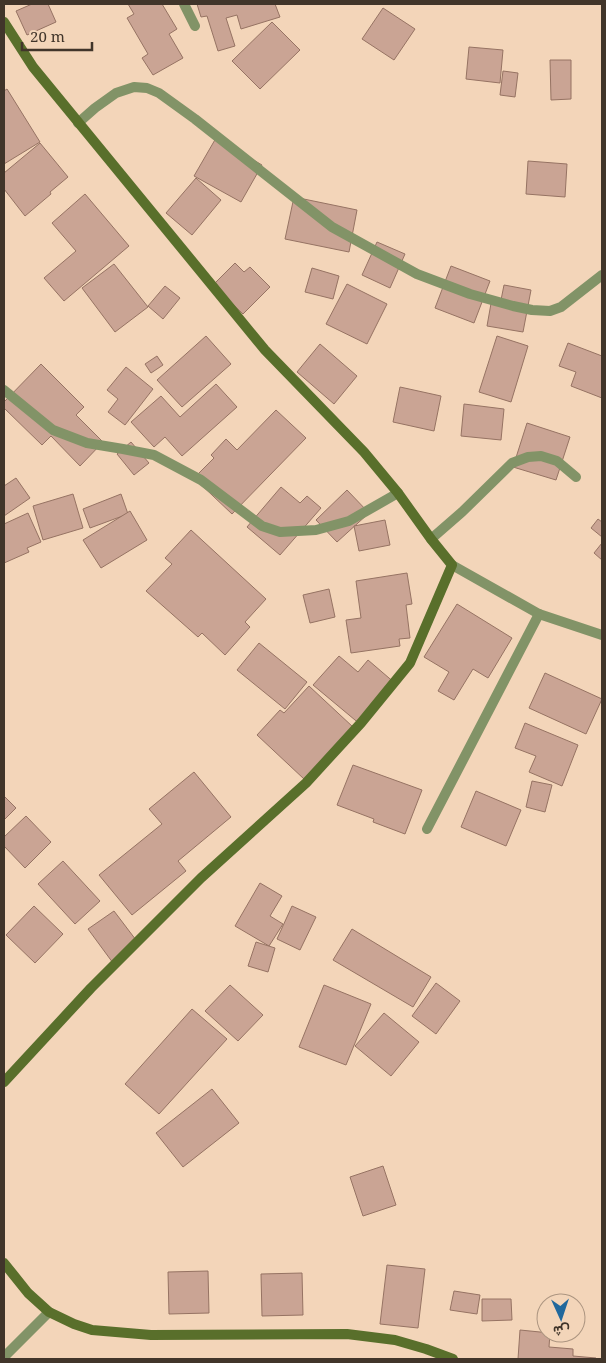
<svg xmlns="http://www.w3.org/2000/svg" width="606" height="1363" viewBox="0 0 606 1363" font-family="'Noto Serif',Vazirmatn,serif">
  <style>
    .building { fill: #caa494; stroke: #967363 }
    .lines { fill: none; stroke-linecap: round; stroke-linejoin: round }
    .street { stroke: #829367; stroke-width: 10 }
    .secondary { stroke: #596f2b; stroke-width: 10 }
  </style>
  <rect width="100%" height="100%" fill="#f3d5b9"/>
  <g class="building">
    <path d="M32 4H48L56 22 27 35 16 11Z"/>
    <path d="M128 4H162L177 29 169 34 183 58 153 75 142 58 148 54 127 18 134 14Z"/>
    <path d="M197 4H275L280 17 241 29 237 15 226 18 235 46 218 51 207 16 201 17Z"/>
    <path d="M383 8 415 29 394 60 362 39Z"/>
    <path d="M272 22 300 50 260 89 232 61Z"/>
    <path d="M469 47 503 50 500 83 466 79Z"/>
    <path d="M550 60H571V99L551 100Z"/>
    <path d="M503 71 518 73 515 97 500 95Z"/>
    <path d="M7 89 40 142 4 164V91Z"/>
    <path d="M216 138 262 165 241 202 194 176Z"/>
    <path d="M40 143 68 177 50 192 51 194 25 216 4 189V173Z"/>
    <path d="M528 161 567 164 565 197 526 194Z"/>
    <path d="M196 178 221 200 192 235 166 213Z"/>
    <path d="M85 194 129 246 64 301 44 278 76 251 52 223Z"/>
    <path d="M294 197 357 210 349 252 285 239Z"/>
    <path d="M377 242 405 254 390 288 362 275Z"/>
    <path d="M235 263 244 272 250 267 270 287 243 314 213 285Z"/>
    <path d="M114 264 148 307 115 332 82 288Z"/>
    <path d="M451 266 490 281 474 323 435 308Z"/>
    <path d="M312 268 339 276 333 299 305 292Z"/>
    <path d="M347 284 387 304 367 344 326 324Z"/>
    <path d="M504 285 531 290 523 332 487 326 492 298 501 300Z"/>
    <path d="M165 286 180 298 163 319 148 306Z"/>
    <path d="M206 336 231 364 182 407 157 380Z"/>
    <path d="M497 336 528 346 511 402 479 392Z"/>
    <path d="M568 343 602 356V398L571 386 576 372 559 366Z"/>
    <path d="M320 344 357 376 334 404 297 372Z"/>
    <path d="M157 356 163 365 151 373 145 364Z"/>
    <path d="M41 364 84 407 76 415 103 442 80 466 51 436 42 445 4 408V402Z"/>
    <path d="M126 367 153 389 125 425 108 412 118 399 107 390Z"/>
    <path d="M216 384 237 407 182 456 165 437 154 447 131 422 161 396 180 417Z"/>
    <path d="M400 387 441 396 434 431 393 422Z"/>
    <path d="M464 404 504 409 501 440 461 436Z"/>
    <path d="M276 410 306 438 232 514 194 478 214 458 211 455 226 439 237 450Z"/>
    <path d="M527 423 570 437 556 480 513 467Z"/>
    <path d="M131 442 149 463 134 475 117 454Z"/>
    <path d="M16 478 30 498 4 516V486Z"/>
    <path d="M281 487 300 503 307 496 321 508 280 555 247 527Z"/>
    <path d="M347 490 369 513 337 542 316 520Z"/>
    <path d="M73 494 83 528 43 540 33 506Z"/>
    <path d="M121 494 128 514 90 528 83 509Z"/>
    <path d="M130 511 147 540 101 568 83 540Z"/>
    <path d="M28 513 41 542 27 548 29 552 4 563V524Z"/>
    <path d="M598 519 602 522V537L591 528Z"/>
    <path d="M385 520 390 545 359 551 354 526Z"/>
    <path d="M191 530 266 599 245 622 250 627 225 655 202 633 198 637 146 591 172 564 165 558Z"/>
    <path d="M602 543V560L594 553Z"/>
    <path d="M407 573 412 604 406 605 410 638 399 639 400 646 351 653 346 620 361 618 356 581Z"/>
    <path d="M329 589 335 617 310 623 303 595Z"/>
    <path d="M457 604 512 638 488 678 473 669 454 700 438 691 449 672 424 657Z"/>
    <path d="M259 643 307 682 285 709 237 670Z"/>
    <path d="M339 656 358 672 368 660 396 684 361 725 313 685Z"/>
    <path d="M545 673 602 699 586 734 529 708Z"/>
    <path d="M309 686 353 727 304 779 257 735 280 710 284 713Z"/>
    <path d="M525 723 578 745 562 786 529 772 536 756 515 748Z"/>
    <path d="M353 765 422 790 405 834 373 822 374 819 337 805Z"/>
    <path d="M194 772 231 817 178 861 186 871 132 915 99 875 162 824 149 809Z"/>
    <path d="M532 781 552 785 545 812 526 807Z"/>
    <path d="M476 791 521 810 506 846 461 827Z"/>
    <path d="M4 796 16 808 4 820Z"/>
    <path d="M26 816 51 842 25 868 4 846V837Z"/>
    <path d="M63 861 100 901 75 924 38 884Z"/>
    <path d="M260 883 282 896 270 916 283 924 269 946 235 926Z"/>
    <path d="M34 906 63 934 35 963 6 935Z"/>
    <path d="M292 906 316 917 300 950 277 939Z"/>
    <path d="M114 911 139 944 113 963 88 929Z"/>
    <path d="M352 929 431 977 413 1007 333 960Z"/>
    <path d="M256 942 275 948 268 972 248 966Z"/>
    <path d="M436 983 460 1001 436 1034 412 1016Z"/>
    <path d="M230 985 263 1015 238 1041 205 1011Z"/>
    <path d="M324 985 371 1004 346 1065 299 1047Z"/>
    <path d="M192 1009 227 1039 159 1114 125 1084Z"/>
    <path d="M384 1013 419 1042 391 1076 355 1046Z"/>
    <path d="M212 1089 239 1123 183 1167 156 1133Z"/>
    <path d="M383 1166 396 1205 363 1216 350 1177Z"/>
    <path d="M387 1265 425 1269 418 1328 380 1324Z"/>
    <path d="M208 1271 209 1313 169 1314 168 1272Z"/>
    <path d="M302 1273 303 1315 262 1316 261 1274Z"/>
    <path d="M454 1291 480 1295 477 1314 450 1310Z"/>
    <path d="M482 1299H511L512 1320 482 1321Z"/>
    <path d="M520 1330 550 1333 549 1347 573 1349V1356L596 1358V1359H518Z"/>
  </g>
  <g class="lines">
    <g class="street">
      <path d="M184 4 195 26"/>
      <path d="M78 123 95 108 116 93 134 87 147 88 159 93 195 119 332 227 417 274 470 294 513 306 532 310 550 311 561 307 602 275"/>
      <path d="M4 390 53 430 87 443 123 449 154 455 201 480 262 526 280 532 316 530 349 521 398 493"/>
      <path d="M431 539 462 512 512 463 528 457 541 456 557 461 576 477"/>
      <path d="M452 565 539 614 602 635"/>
      <path d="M427 829 539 614"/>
      <path d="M4 1357 49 1312"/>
    </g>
    <g class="secondary">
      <path d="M4 22 33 67 265 350 364 452 398 493 431 539 452 565 410 663 361 723 306 783 201 878 91 988 4 1082"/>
      <path d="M4 1263 28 1293 49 1312 74 1324 92 1330 151 1335 347 1334 395 1340 426 1349 453 1359"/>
    </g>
  </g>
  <rect width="606" height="1363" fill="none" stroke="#41352a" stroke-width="10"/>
  <g transform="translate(561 1318) rotate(177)"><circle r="24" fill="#f3d5b9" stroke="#ac9580"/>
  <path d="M0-4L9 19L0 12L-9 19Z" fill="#21689c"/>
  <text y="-8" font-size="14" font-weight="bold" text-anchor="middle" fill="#41352a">ش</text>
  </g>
  <path d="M22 42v8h70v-8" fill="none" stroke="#41352a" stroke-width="2.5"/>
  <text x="30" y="42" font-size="15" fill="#41352a" stroke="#f3d5b9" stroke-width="4" paint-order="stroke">20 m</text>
</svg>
